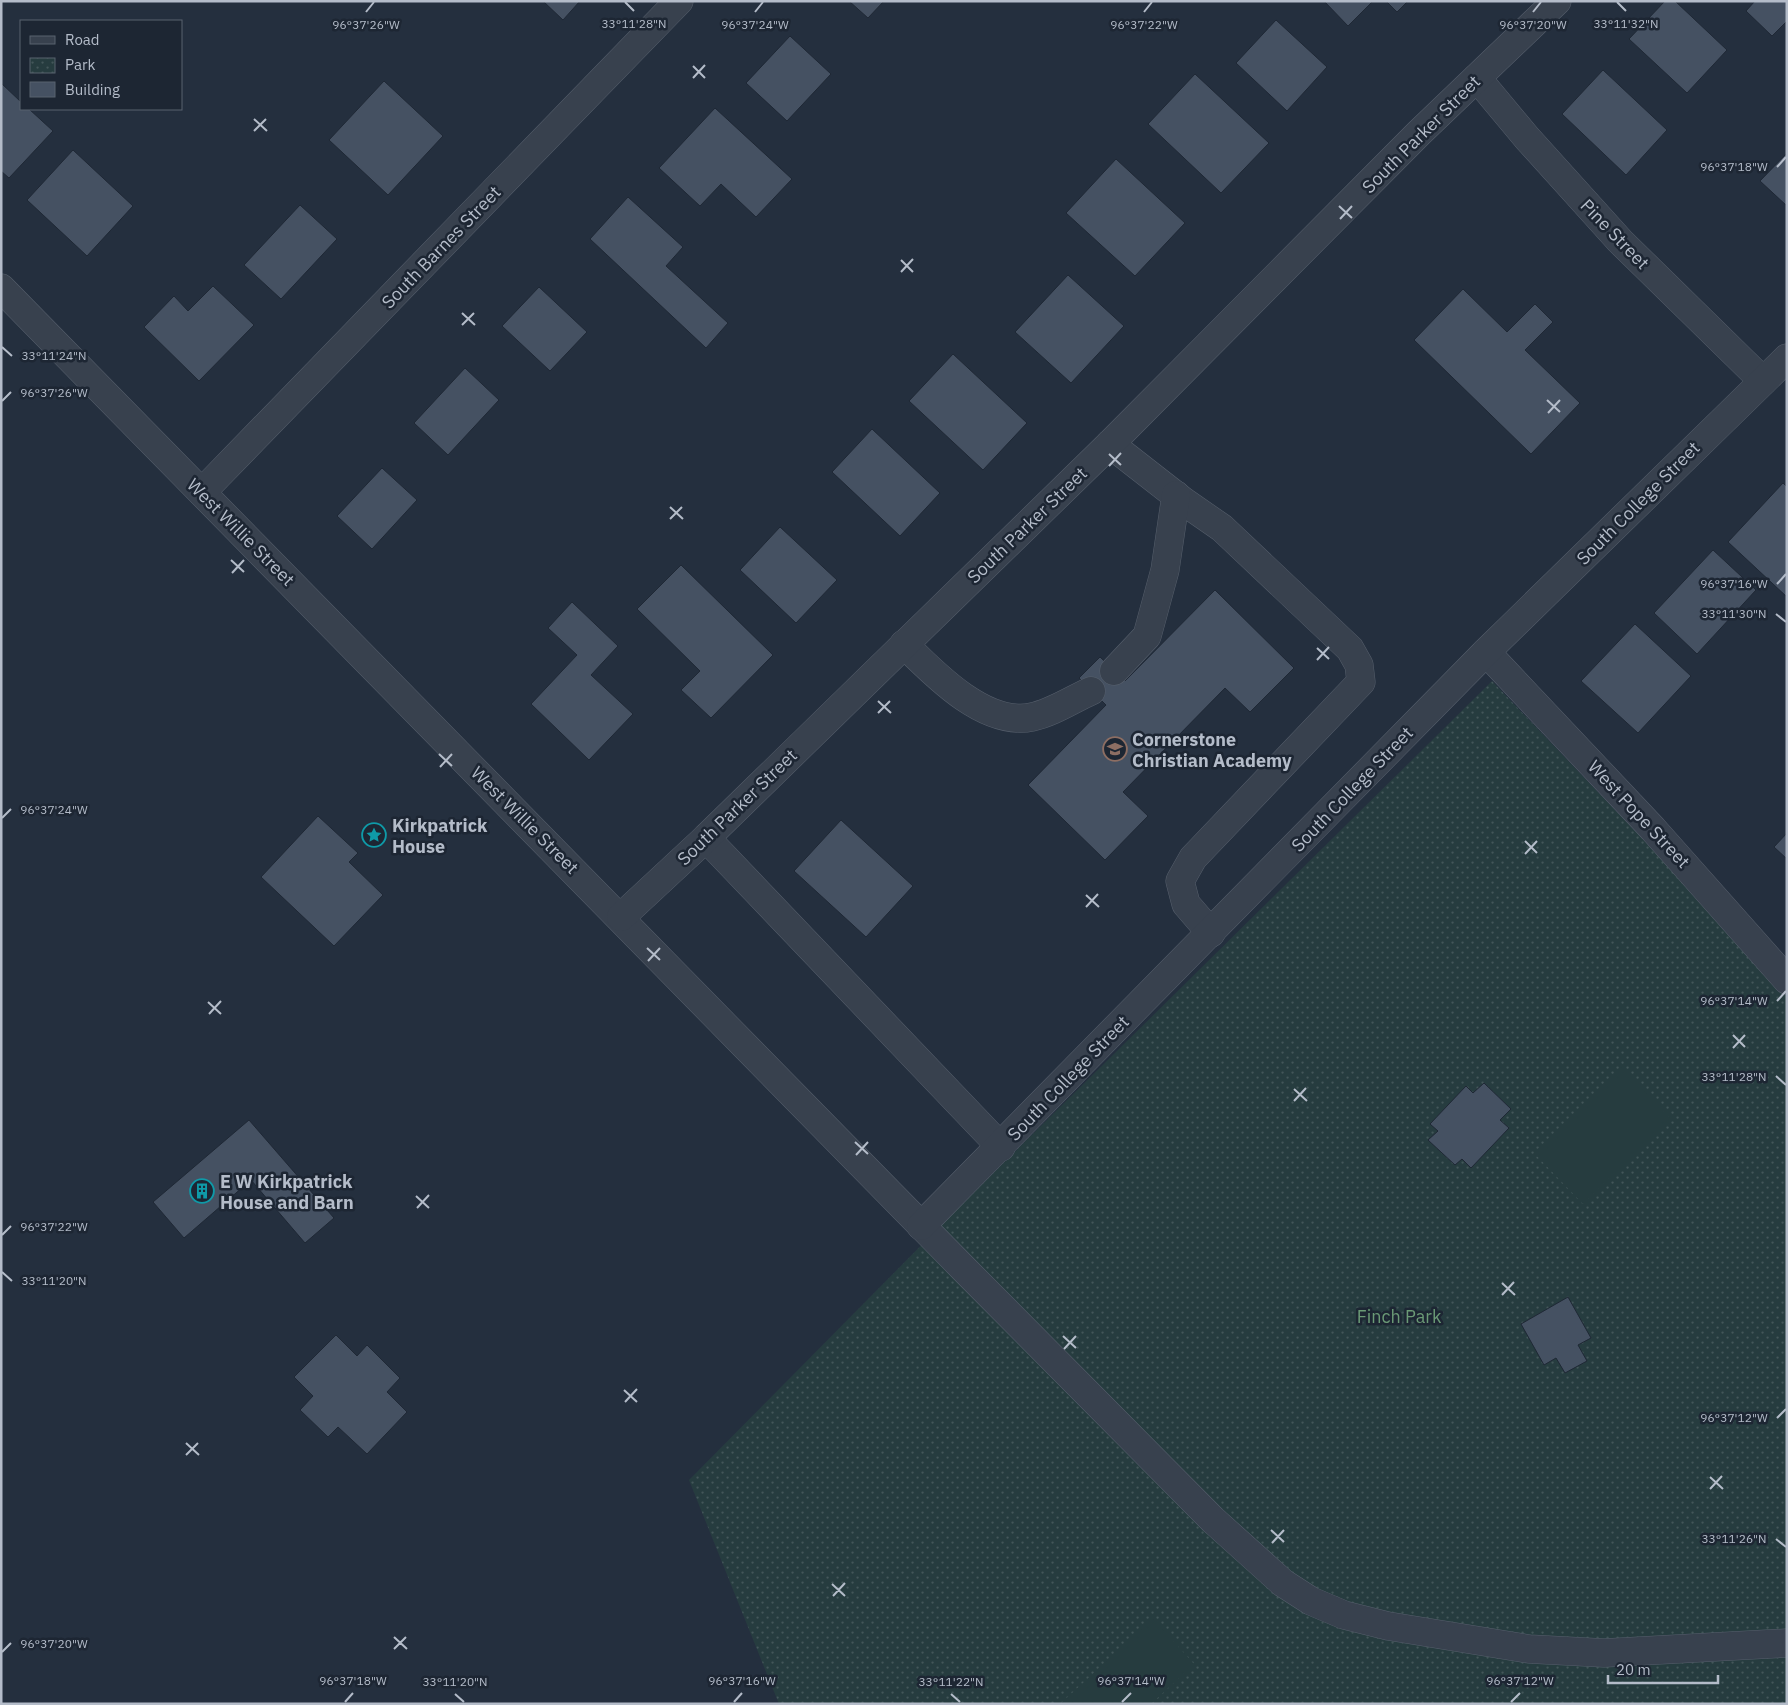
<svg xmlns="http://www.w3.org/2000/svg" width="1788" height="1705" viewBox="0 0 1788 1705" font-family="'IBM Plex Sans',sans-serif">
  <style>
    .park { fill: url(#park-dots) }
    .pitch { fill: #263c3f }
    .building { fill: #455162; stroke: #1f2835 }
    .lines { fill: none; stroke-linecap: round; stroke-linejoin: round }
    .minor-casing { stroke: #565f6c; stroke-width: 29 }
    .minor { stroke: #38414e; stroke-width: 28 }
    .ticks { fill: none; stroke: #b4bcc9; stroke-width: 2 }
    .labels { text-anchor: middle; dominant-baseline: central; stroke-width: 5; stroke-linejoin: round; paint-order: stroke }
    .street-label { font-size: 18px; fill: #b4bcc9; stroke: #1d2633 }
    .poi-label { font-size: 18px; font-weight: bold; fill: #b4bcc9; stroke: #1d2633; text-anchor: start }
    .park-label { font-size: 18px; fill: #6b9a76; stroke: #1d2633 }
    .ticks-label { font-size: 12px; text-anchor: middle; fill: #b4bcc9; stroke: #1d2633; stroke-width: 5; stroke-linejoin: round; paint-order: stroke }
  </style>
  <defs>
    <pattern id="park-dots" width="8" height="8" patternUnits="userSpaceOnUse" patternTransform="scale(1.25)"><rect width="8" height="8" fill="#263c3f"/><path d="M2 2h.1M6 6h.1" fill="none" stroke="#435659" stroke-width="1.8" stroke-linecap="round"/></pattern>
  </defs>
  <rect width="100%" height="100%" fill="#242f3e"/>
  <path class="park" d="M1492 681 1719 919 1787 997V1704H779L689 1480 970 1196Z"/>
  <g class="pitch">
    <path d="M1621 1067 1670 1118 1583 1204 1534 1153Z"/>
    <path d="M1153 1619 1194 1664 1151 1704H1060Z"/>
  </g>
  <g class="building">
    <path d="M543 1H580L563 20Z"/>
    <path d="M849 1H884L868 18Z"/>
    <path d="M1324 1H1373L1348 26Z"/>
    <path d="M1386 1H1408L1397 12Z"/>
    <path d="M1665 1H1675L1727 50 1687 93 1629 39Z"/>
    <path d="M1755 1H1787V21L1772 36 1746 11Z"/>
    <path d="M1276 20 1327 67 1287 111 1236 63Z"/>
    <path d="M790 36 831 74 787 121 746 83Z"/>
    <path d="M1603 70 1667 130 1626 175 1562 114Z"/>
    <path d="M1195 74 1269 143 1221 193 1148 124Z"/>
    <path d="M384 81 443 136 388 195 329 140Z"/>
    <path d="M1 83 21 102V109H29L53 131 9 178 1 171Z"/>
    <path d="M715 108 792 179 756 217 721 184 700 206 659 168Z"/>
    <path d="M73 150 133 206 87 256 27 200Z"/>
    <path d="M1787 153V206L1760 181Z"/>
    <path d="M1116 159 1185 223 1135 276 1066 213Z"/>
    <path d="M628 197 683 247 666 266 728 323 706 348 590 239Z"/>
    <path d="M300 205 337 239 281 299 244 265Z"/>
    <path d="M1068 275 1124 326 1071 383 1015 332Z"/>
    <path d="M213 286 254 325 199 381 144 327 174 296 188 311Z"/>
    <path d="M539 287 587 332 550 371 502 326Z"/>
    <path d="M1463 289 1507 332 1535 304 1553 322 1525 350 1580 403 1531 454 1414 340Z"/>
    <path d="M953 354 1027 423 983 470 909 401Z"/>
    <path d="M465 368 499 400 448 455 414 423Z"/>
    <path d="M872 429 940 493 900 536 832 472Z"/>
    <path d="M382 468 417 500 372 549 337 516Z"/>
    <path d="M1783 483 1787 487V597L1728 542Z"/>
    <path d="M780 527 837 580 796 623 740 570Z"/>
    <path d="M1713 550 1756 590 1697 654 1654 613Z"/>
    <path d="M681 565 773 655 711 718 681 690 700 671 637 609Z"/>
    <path d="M1215 590 1294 668 1250 712 1225 688 1123 792 1148 816 1105 860 1028 785 1106 705 1079 678 1100 657 1125 681Z"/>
    <path d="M572 602 618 646 591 675 633 714 589 760 531 704 577 655 548 628Z"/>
    <path d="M1635 624 1691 676 1638 733 1581 681Z"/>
    <path d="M318 816 358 853 349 862 383 895 334 946 261 877Z"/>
    <path d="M841 820 913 886 866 937 794 871Z"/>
    <path d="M1787 833V859L1774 847Z"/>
    <path d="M1484 1083 1511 1109 1500 1120 1509 1128 1471 1168 1462 1159 1455 1165 1428 1140 1438 1131 1430 1124 1466 1086 1473 1093Z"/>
    <path d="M249 1120 334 1218 305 1243 251 1180 184 1238 153 1202Z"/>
    <path d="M1568 1297 1591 1338 1578 1345 1587 1361 1565 1373 1556 1358 1544 1365 1521 1324Z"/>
    <path d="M336 1335 357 1356 367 1345 400 1378 387 1392 407 1412 367 1454 338 1427 328 1437 300 1410 313 1396 294 1377Z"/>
  </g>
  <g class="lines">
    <g class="minor-casing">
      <g id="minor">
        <path d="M1477 78 1527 138 1620 241 1763 381"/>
        <path d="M1 288 964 1269 1213 1520 1283 1583 1311 1601 1344 1615 1388 1626 1529 1649 1604 1653 1787 1643"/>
        <path d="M1110 444 1183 501 1222 528 1350 649 1359 665 1361 682 1193 858 1180 881 1186 904 1211 933"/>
        <path d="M202 492 679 1"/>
        <path d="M904 644C934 674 985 727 1032 717 1052 713 1073 699 1091 691"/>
        <path d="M1486 652 1653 829 1787 980"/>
        <path d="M1114 671 1147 636 1165 570 1176 495"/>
        <path d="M706 838 1001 1147"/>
        <path d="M621 917 706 838 1110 444 1419 133 1557 1"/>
        <path d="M921 1226 1486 652 1787 358"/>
      </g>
    </g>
    <use href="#minor" class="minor"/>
  </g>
  <path class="ticks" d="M625 2 634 11M1617 2 1626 11M366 12 374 2M755 12 763 2M1144 12 1152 2M1533 12 1541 2M693 66 705 78M693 78 705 65M254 119 267 131M254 131 266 119M1777 167 1786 157M1339 206 1352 218M1340 219 1352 206M901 260 913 272M901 272 913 259M462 313 475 325M462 325 474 313M2 347 12 356M1547 400 1560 412M2 401 11 392M1548 413 1560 400M1109 454 1121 465M1109 466 1121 453M670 507 683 519M670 519 682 507M231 560 244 572M232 573 244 560M1777 584 1786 574M1776 614 1786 622M1317 648 1329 659M1317 660 1329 647M878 701 891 713M878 713 890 701M439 754 452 766M440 767 452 754M2 818 11 809M1525 841 1537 853M1525 854 1537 841M1086 895 1099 907M1086 907 1098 894M647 948 660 960M648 961 660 948M1777 1001 1786 991M208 1002 221 1014M209 1014 221 1001M1733 1035 1745 1047M1733 1048 1745 1035M1776 1076 1786 1085M1294 1089 1307 1101M1294 1101 1306 1088M855 1142 868 1154M856 1155 868 1142M416 1196 429 1208M417 1208 429 1195M2 1235 11 1226M2 1272 12 1281M1502 1283 1515 1295M1502 1295 1514 1282M1063 1336 1076 1348M1064 1349 1076 1336M624 1390 637 1402M625 1402 637 1389M1777 1418 1786 1409M186 1443 199 1455M186 1455 198 1443M1710 1477 1723 1489M1710 1489 1722 1476M1271 1530 1284 1542M1776 1539 1786 1547M1272 1543 1284 1530M832 1584 845 1596M833 1596 845 1583M394 1637 407 1649M394 1649 406 1637M2 1652 11 1643M455 1694 464 1702M951 1694 960 1702M345 1702 353 1693M734 1702 742 1693M1122 1702 1131 1693M1511 1702 1520 1693"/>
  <defs>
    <g id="school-ring" transform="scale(1.25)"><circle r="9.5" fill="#1d2633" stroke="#8d6e63" stroke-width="1.5"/><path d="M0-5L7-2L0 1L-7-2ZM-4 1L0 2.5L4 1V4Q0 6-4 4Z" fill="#8d6e63"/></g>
    <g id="sight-ring" transform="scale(1.25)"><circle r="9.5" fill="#1d2633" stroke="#0f9aa8" stroke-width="1.5"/><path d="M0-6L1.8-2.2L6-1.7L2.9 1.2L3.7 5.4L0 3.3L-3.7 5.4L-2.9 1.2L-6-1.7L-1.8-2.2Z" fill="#0f9aa8"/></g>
    <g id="building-ring" transform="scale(1.25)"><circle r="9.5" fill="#1d2633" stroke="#0f9aa8" stroke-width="1.5"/><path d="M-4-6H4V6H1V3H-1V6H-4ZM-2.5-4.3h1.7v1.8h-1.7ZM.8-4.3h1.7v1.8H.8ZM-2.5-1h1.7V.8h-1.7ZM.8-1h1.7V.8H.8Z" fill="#0f9aa8"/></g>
  </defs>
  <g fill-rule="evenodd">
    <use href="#school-ring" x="1115" y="749"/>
    <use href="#sight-ring" x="374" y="835"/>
    <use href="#building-ring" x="202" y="1191"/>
  </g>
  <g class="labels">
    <g class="street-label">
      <text transform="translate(1421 134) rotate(-45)">South Parker Street</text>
      <text transform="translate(1615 234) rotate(46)">Pine Street</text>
      <text transform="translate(441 247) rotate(-46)">South Barnes Street</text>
      <text transform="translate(1638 503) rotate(-45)">South College Street</text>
      <text transform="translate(1027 525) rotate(-44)">South Parker Street</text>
      <text transform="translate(241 532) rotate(45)">West Willie Street</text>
      <text transform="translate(1352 789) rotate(-46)">South College Street</text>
      <text transform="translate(737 807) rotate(-44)">South Parker Street</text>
      <text transform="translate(1639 814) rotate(47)">West Pope Street</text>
      <text transform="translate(525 820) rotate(45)">West Willie Street</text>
      <text transform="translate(1068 1078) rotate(-46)">South College Street</text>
    </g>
    <g class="poi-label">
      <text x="1132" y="739">Cornerstone<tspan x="1132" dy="21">Christian Academy</tspan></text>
      <text x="392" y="825">Kirkpatrick<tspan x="392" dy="21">House</tspan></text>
      <text x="220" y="1181">E W Kirkpatrick<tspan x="220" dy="21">House and Barn</tspan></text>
    </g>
    <g class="park-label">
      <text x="1399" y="1316">Finch Park</text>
    </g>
  </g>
  <g class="ticks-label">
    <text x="1626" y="28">33°11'32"N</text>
    <text x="634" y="28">33°11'28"N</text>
    <text x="366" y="29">96°37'26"W</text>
    <text x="755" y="29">96°37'24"W</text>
    <text x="1144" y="29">96°37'22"W</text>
    <text x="1533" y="29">96°37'20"W</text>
    <text x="1734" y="171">96°37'18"W</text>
    <text x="54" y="360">33°11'24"N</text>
    <text x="54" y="397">96°37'26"W</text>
    <text x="1734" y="588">96°37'16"W</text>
    <text x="1734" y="618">33°11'30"N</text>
    <text x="54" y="814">96°37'24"W</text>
    <text x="1734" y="1005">96°37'14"W</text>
    <text x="1734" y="1081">33°11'28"N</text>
    <text x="54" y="1231">96°37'22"W</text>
    <text x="54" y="1285">33°11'20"N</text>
    <text x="1734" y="1422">96°37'12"W</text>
    <text x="1734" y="1543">33°11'26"N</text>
    <text x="54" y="1648">96°37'20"W</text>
    <text x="353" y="1685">96°37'18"W</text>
    <text x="742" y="1685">96°37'16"W</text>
    <text x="1131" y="1685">96°37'14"W</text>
    <text x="1520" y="1685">96°37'12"W</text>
    <text x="455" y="1686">33°11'20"N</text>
    <text x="951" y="1686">33°11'22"N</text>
  </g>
  <rect width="1788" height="1705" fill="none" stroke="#b4bcc9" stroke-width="5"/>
  <rect x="20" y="20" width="162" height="90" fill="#1d2633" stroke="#59626f"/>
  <rect x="30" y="36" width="25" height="8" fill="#38414e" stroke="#59626f"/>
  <text x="65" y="45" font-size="15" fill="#b4bcc9">Road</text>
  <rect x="30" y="58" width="25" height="15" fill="url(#park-dots)" stroke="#59626f"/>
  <text x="65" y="70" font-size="15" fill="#b4bcc9">Park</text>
  <rect x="30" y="82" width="25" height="15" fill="#455162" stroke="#59626f"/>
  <text x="65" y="95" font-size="15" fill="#b4bcc9">Building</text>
  <path d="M1608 1675v8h110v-8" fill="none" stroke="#b4bcc9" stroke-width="2.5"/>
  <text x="1616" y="1675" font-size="15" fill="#b4bcc9" stroke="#1d2633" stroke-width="4" paint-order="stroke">20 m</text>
</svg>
